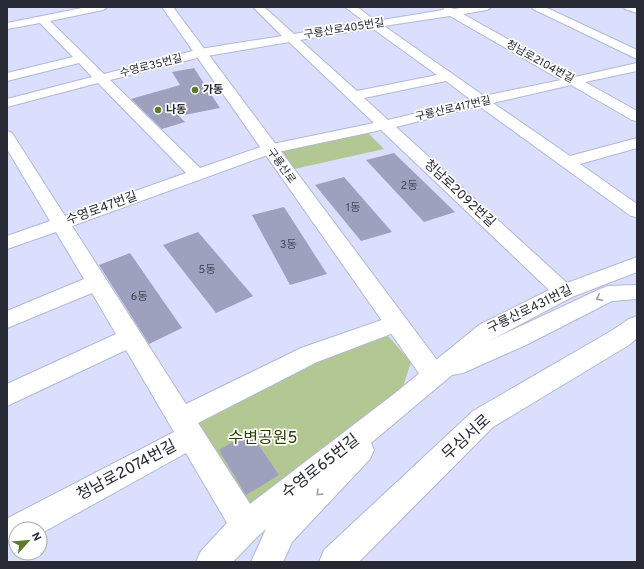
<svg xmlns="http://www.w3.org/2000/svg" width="644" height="569" viewBox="0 0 644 569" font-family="Overpass,'Noto Sans KR',sans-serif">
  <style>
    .green { fill: #b3c793 }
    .building { fill: #9da1be }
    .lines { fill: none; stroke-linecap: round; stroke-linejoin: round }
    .street-casing { stroke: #b2b7d5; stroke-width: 2 }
    .secondary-casing { stroke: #b2b7d5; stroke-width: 2 }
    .street { fill: #fff; fill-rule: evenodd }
    .secondary { fill: #fff; fill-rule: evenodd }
    .oneway { stroke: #9e9fa4 }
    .poi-dot { fill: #60782b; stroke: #fff; stroke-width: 1.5 }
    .labels { text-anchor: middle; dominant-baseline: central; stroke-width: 3.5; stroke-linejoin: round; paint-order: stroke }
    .far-street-label { font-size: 11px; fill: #272934; stroke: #fff }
    .far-poi-label { font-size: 11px; font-weight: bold; fill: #272934; stroke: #fff; text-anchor: start }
    .number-label { font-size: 11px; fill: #444756 }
    .street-label { font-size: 13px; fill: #272934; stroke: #fff }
    .near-street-label { font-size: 16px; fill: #272934; stroke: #fff }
    .near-park-label { font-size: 16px; fill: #2c3c05; stroke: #fff }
  </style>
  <rect width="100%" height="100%" fill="#dadffe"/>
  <g class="green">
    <path d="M365 130 384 149 294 169 278 148Z"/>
    <path d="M388 336 411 362 403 387 248 508 196 420 308 363Z"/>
  </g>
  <g class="building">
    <path d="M194 68 220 108 179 116 185 122 162 129 131 99 180 85 172 72Z"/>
    <path d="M394 153 455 212 424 222 366 160Z"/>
    <path d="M344 177 392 232 361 241 315 185Z"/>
    <path d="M284 207 327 274 290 285 252 215Z"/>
    <path d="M198 232 253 296 216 313 163 245Z"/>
    <path d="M130 253 182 328 149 344 99 265Z"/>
    <path d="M250 432 279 475 246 495 219 450Z"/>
  </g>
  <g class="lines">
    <g class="street-casing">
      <g id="street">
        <path d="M87 7H108L103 10 50 21 104 74 200 49 282 36 253 7H264L294 34 365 22 345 7H357L376 21 443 10 444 8 449 7 454 9 466 7H492L487 10 463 14 575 77 637 63V71L585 82 637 111V121L632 120 571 85 493 103 570 156 637 138V148L580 164 637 204V217L631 216 479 106 396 127 567 283 637 257V272L572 297 491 340 600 289 608 286 637 285V299L612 301 526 345 463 373 452 375 371 443 374 450 370 459 292 542 283 562H251L266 529 257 537 233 562H196L201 551 227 523 186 453 40 534V529H16V543L8 540 7 521 8 518 174 432 126 350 7 406V384L116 334 92 293 7 328V311L84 279 56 232 7 249V236L50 221 7 149V131L12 133 65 216 186 173 98 83 7 107V99L92 77 79 63 7 81V73L73 57 40 23 7 29V23ZM450 16 561 80 484 96 384 26ZM372 28 437 75 357 91 300 40ZM289 42 374 123 263 146 200 168 110 80 201 57ZM446 81 471 100 388 120 364 98ZM381 130 549 290 479 325 394 394 250 504 198 423 317 362 404 329 407 323 404 317 396 315 301 348 186 404 72 226 273 153Z"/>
        <path d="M532 7H545L637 50V59L533 9Z"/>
        <path d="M624 7H637V13L625 9Z"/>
      </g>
    </g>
    <g class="secondary-casing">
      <g id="secondary">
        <path d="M162 7H173L443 368 447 375 443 382 434 385 425 382Z"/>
        <path d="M637 316V338L629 345 493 427 359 562H319L324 550 473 411 611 331 629 319Z"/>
      </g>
    </g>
    <use href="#street" class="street"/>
    <use href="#secondary" class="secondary"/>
  </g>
  <defs><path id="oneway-chevron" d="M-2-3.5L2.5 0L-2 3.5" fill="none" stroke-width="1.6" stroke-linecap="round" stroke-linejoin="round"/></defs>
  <g class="oneway">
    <use href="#oneway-chevron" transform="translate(599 298) rotate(153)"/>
    <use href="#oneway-chevron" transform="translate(319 493) rotate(134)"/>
  </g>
  <g class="poi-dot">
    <circle cx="195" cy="90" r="4"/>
    <circle cx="158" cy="110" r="4"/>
  </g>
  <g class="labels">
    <g class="far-street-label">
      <text transform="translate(344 29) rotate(-9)">구룡산로405번길</text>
      <text transform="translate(540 62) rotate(29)">청남로2104번길</text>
      <text transform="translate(151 66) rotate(-14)">수영로35번길</text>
      <text transform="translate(453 109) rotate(-13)">구룡산로417번길</text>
      <text transform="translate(281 166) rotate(54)">구룡산로</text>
    </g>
    <g class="far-poi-label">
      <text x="203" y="90">가동</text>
      <text x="166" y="110">나동</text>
    </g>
    <g class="number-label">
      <text x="409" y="186">2동</text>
      <text x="353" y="208">1동</text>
      <text x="288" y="245">3동</text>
      <text x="207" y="270">5동</text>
      <text x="139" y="297">6동</text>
    </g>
    <g class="street-label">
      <text transform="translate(459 194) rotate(43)">청남로2092번길</text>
      <text transform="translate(102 209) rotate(-20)">수영로47번길</text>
      <text transform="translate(530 310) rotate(-26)">구룡산로431번길</text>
    </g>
    <g class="near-street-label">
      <text transform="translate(467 438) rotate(-42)">무심서로</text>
      <text transform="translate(321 467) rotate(-38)">수영로65번길</text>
      <text transform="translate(127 471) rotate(-28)">청남로2074번길</text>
    </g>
    <g class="near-park-label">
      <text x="263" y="439">수변공원5</text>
    </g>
  </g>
  <rect width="644" height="569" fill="none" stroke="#272934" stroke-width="16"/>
  <g transform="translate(28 541) rotate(63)"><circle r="19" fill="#ffffff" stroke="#a9a9ae"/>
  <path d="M0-3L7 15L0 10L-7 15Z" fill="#60782b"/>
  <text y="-6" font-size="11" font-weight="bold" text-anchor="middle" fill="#272934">N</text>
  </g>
</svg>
